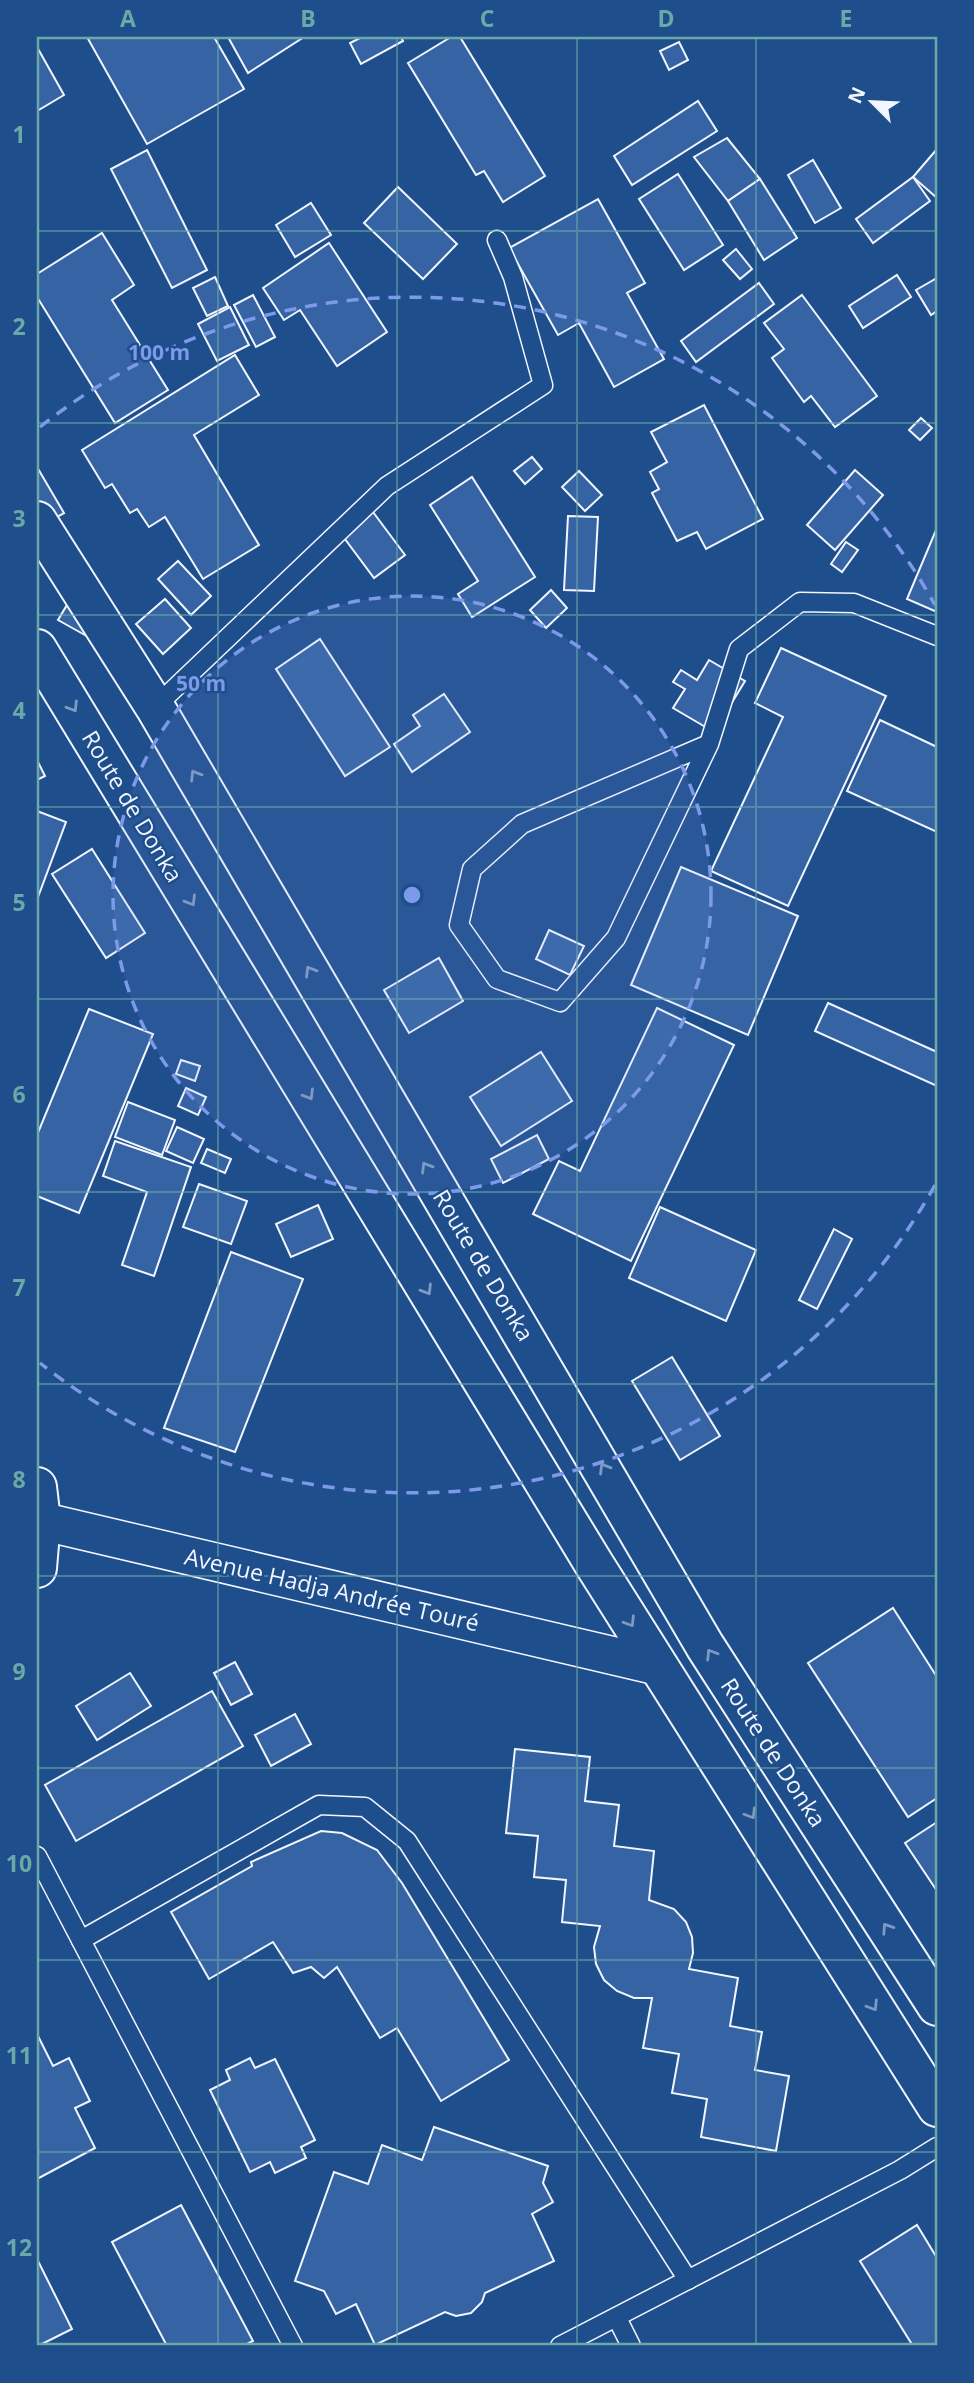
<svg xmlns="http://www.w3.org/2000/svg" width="974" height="2383" viewBox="0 0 974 2383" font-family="'Open Sans',sans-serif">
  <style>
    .building { fill: #3563a3; stroke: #f2f6ff; stroke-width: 2 }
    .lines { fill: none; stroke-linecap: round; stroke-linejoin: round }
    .lane-casing { stroke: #f2f6ff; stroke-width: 21 }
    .street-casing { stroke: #f2f6ff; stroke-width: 40 }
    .secondary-casing { stroke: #f2f6ff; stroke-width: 42 }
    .primary-casing { stroke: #f2f6ff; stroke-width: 42 }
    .lane { stroke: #1f4e8c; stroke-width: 18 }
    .street { stroke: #1f4e8c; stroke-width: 37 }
    .secondary { stroke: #1f4e8c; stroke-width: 38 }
    .primary { stroke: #1f4e8c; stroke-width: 38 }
    .oneway { stroke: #7e9ac0 }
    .grid { fill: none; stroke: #6aa9a8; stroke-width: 2; stroke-opacity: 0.55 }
    .ring { fill: none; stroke: #7d9aea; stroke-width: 3.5; stroke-dasharray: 12 9 }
    .labels { text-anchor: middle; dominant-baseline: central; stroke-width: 5; stroke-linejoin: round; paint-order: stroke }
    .street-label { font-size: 23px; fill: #f2f6ff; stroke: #1f4e8c }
    .centre { fill: #7d9aea; stroke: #1f4e8c; stroke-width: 3.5 }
    .ring-label { font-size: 21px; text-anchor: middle; font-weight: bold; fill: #7d9aea; stroke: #1f4e8c; stroke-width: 5; stroke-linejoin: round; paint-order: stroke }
    .neatline { fill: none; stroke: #6aa9a8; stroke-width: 2.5 }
    .grid-label { font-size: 23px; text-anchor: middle; font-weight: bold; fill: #6aa9a8 }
  </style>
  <rect width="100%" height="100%" fill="#1f4e8c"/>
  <g class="building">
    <path d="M87 37H214L244 89 147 144Z"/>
    <path d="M228 37H304L248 73Z"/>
    <path d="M362 37H401L403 41 361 64 350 43Z"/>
    <path d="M451 37H460L545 176 503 202 484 171 476 175 408 63Z"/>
    <path d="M679 42 688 60 669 70 660 51Z"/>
    <path d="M37 47 64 95 37 111Z"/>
    <path d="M698 101 717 131 632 185 614 156Z"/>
    <path d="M727 138 760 179 728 201 694 157Z"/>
    <path d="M937 149V198L913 177Z"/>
    <path d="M147 150 207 270 172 288 111 169Z"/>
    <path d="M813 160 841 208 815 223 788 175Z"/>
    <path d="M678 174 723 245 684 270 639 199Z"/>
    <path d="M913 177 930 201 873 243 856 219Z"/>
    <path d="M760 179 797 238 764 260 728 201Z"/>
    <path d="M398 187 457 244 423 279 364 223Z"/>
    <path d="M598 199 645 283 627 293 664 359 614 387 579 323 558 335 509 248Z"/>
    <path d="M311 203 331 235 295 257 276 225Z"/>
    <path d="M102 233 134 285 112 300 168 390 115 423 37 297V274Z"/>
    <path d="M329 243 387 332 337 366 300 310 284 320 263 288Z"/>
    <path d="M736 249 752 269 740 279 723 260Z"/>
    <path d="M897 275 911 297 863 328 849 306Z"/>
    <path d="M215 277 228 306 207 316 193 288Z"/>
    <path d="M937 278V311L931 315 916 290Z"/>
    <path d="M759 283 774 304 696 362 681 341Z"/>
    <path d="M253 295 275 337 256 347 234 305Z"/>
    <path d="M802 295 877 396 835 427 811 396 804 402 772 358 784 349 764 323Z"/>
    <path d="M230 307 249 345 217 361 198 324Z"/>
    <path d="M235 355 259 395 194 435 259 545 203 579 165 517 149 527 137 509 130 513 112 484 105 488 82 450Z"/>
    <path d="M704 405 763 519 706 549 697 532 677 541 652 493 659 489 650 472 667 462 651 432Z"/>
    <path d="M921 418 932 428 920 440 909 430Z"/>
    <path d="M532 457 542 469 525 484 514 471Z"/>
    <path d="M37 467 64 513 37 528Z"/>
    <path d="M855 470 883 495 835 550 807 525Z"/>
    <path d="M579 471 602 495 585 511 562 487Z"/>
    <path d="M472 477 535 577 472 617 458 594 478 581 430 505Z"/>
    <path d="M373 512 405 555 374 578 342 535Z"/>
    <path d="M568 516 598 517 594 591 564 590Z"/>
    <path d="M936 530 937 531V612L907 599Z"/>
    <path d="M846 542 858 550 842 572 831 564Z"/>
    <path d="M178 561 211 596 191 615 158 579Z"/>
    <path d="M76 590 101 644 58 620Z"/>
    <path d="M551 590 567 608 546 628 530 610Z"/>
    <path d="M165 599 191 628 163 654 136 624Z"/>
    <path d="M320 639 390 747 345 776 276 669Z"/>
    <path d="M781 648 886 696 788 906 711 871 783 717 755 703Z"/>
    <path d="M709 660 745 681 714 732 673 708 685 689 673 682 681 670 697 680Z"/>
    <path d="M444 694 470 732 412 772 394 744 420 726 413 715Z"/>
    <path d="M880 720 937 747V832L847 791Z"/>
    <path d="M37 760 45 776 37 780Z"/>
    <path d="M37 811 66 822 38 897H37Z"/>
    <path d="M92 849 145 933 106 958 52 874Z"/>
    <path d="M681 867 798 916 748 1035 631 985Z"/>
    <path d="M549 930 584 946 570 975 536 959Z"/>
    <path d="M439 958 463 1001 409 1033 384 990Z"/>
    <path d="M828 1003 937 1052V1086L815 1031Z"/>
    <path d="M657 1008 734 1045 631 1261 533 1214 559 1161 580 1171Z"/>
    <path d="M89 1009 153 1034 79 1213 37 1196V1135Z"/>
    <path d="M541 1052 572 1101 501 1146 470 1097Z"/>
    <path d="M181 1060 200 1066 195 1081 176 1074Z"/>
    <path d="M186 1088 206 1097 198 1115 178 1106Z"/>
    <path d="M128 1102 175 1120 162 1155 115 1137Z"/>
    <path d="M177 1127 204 1139 193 1163 166 1151Z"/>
    <path d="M537 1135 549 1159 503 1183 491 1159Z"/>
    <path d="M115 1141 191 1167 154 1276 122 1265 147 1192 103 1176Z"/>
    <path d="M207 1149 231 1159 225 1173 201 1163Z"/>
    <path d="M199 1184 247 1201 231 1244 183 1227Z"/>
    <path d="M318 1205 333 1239 291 1257 276 1224Z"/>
    <path d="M660 1207 756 1250 726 1321 629 1278Z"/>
    <path d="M834 1229 852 1239 817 1309 799 1300Z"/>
    <path d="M231 1252 303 1279 235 1452 164 1428Z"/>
    <path d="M672 1357 720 1436 680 1460 632 1381Z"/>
    <path d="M893 1608 937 1677V1798L908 1817 808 1663Z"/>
    <path d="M235 1662 252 1694 231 1705 214 1673Z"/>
    <path d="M130 1673 151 1706 97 1740 76 1706Z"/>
    <path d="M212 1691 243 1746 76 1841 45 1785Z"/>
    <path d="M295 1714 311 1744 271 1766 255 1735Z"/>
    <path d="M515 1749 590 1757 585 1801 619 1805 614 1846 654 1851 649 1900 674 1909 686 1922 692 1937 693 1953 689 1969 738 1978 730 2026 762 2032 755 2070 789 2076 776 2151 701 2137 707 2099 672 2093 679 2054 643 2048 652 1998H634L617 1991 604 1980 596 1964 594 1947 600 1926 562 1922 566 1880 534 1877 538 1836 506 1833Z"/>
    <path d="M937 1822V1891L905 1843Z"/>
    <path d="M321 1831 342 1833 377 1850 402 1883 509 2060 441 2101 397 2028 380 2038 337 1967 324 1978 311 1967 293 1973 273 1942 209 1979 171 1912 252 1866 251 1862Z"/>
    <path d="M37 2034 53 2066 69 2058 90 2101 75 2108 95 2148 37 2179Z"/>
    <path d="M250 2058 255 2068 275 2059 315 2140 301 2147 306 2158 275 2173 270 2162 250 2172 210 2090 230 2080 226 2070Z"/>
    <path d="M434 2127 548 2166 543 2183 553 2202 532 2214 554 2261 485 2293 482 2302 471 2313 456 2316 445 2312 375 2345 356 2304 336 2314 324 2291 295 2281 334 2172 368 2184 382 2145 422 2160Z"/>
    <path d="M181 2205 253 2341 243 2346H167L112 2242Z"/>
    <path d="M917 2225 937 2258V2346H913L860 2261Z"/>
    <path d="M37 2259 72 2329 38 2346H37Z"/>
  </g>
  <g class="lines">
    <g class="lane-casing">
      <g id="lane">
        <path d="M155 707 387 486 543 385 513 277 497 240"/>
        <path d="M709 744 522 824 472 869 459 925 497 979 560 1002 616 938 709 744 739 649 800 602 854 603 937 636"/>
        <path d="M37 1856 293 2346"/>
        <path d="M81 1940 319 1805 365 1807 407 1841 688 2280"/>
        <path d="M617 2318 631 2346"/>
        <path d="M560 2346 900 2170 937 2147"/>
      </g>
    </g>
    <g class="street-casing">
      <path id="street" d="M41 1521 657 1666"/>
    </g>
    <g class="secondary-casing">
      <path id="secondary" d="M37 1487 41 1521 37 1568"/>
    </g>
    <g class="primary-casing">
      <g id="primary">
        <path d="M37 521 155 707 705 1646 937 2006"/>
        <path d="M37 649 594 1564 937 2107"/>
      </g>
    </g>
    <use href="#lane" class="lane"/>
    <use href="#street" class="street"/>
    <use href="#secondary" class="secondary"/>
    <use href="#primary" class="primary"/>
  </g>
  <defs><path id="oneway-chevron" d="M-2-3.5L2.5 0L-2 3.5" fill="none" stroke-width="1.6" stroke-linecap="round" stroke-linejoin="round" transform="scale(1.75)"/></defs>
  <g class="oneway">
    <use href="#oneway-chevron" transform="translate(73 707) rotate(58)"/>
    <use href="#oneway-chevron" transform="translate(195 775) rotate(-121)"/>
    <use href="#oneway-chevron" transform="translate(191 901) rotate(59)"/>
    <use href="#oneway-chevron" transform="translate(310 971) rotate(-121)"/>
    <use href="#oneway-chevron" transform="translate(309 1095) rotate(59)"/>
    <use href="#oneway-chevron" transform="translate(426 1167) rotate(-121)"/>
    <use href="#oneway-chevron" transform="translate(427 1290) rotate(59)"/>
    <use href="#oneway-chevron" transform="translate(604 1468) rotate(-121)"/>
    <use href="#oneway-chevron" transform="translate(630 1622) rotate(58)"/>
    <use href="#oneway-chevron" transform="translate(711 1654) rotate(-122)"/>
    <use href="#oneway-chevron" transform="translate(751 1814) rotate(58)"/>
    <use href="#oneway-chevron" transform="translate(887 1928) rotate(-123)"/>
    <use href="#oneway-chevron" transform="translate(873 2006) rotate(58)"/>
  </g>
  <path class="grid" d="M218 37V2346M397 37V2346M577 37V2346M756 37V2346M37 231H937M37 423H937M37 615H937M37 807H937M37 999H937M37 1192H937M37 1384H937M37 1576H937M37 1768H937M37 1960H937M37 2152H937"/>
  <circle cx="412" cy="895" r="299" fill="#7d9aea" fill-opacity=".12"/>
  <g class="ring">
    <circle cx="412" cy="895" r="299"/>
    <path d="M935 1185A598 598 0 0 1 40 1363M40 427A598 598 0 0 1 935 605"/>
  </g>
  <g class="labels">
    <g class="street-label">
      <text transform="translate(133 806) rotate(59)">Route de Donka</text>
      <text transform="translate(484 1265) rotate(59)">Route de Donka</text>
      <text transform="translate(332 1589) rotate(13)">Avenue Hadja Andrée Touré</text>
      <text transform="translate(774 1752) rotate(57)">Route de Donka</text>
    </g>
  </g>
  <circle cx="412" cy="895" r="10" class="centre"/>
  <g class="ring-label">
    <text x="159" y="360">100 m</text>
    <text x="201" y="691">50 m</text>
  </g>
  <rect width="974" height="2383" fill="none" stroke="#1f4e8c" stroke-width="77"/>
  <g transform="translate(872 102) rotate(294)" stroke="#1f4e8c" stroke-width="5" paint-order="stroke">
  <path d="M0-5L12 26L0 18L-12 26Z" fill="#f2f6ff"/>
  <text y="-10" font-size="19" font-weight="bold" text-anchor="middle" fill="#f2f6ff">N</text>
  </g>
  <rect x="38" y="38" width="898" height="2306" class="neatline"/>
  <g class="grid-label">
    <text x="128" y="27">A</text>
    <text x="308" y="27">B</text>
    <text x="487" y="27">C</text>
    <text x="666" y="27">D</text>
    <text x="846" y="27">E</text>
    <text x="19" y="143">1</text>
    <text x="19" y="335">2</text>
    <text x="19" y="527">3</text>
    <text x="19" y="719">4</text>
    <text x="19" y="911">5</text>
    <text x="19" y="1103">6</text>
    <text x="19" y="1296">7</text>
    <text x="19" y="1488">8</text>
    <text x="19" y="1680">9</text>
    <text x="19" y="1872">10</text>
    <text x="19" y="2064">11</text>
    <text x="19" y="2256">12</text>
  </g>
</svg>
